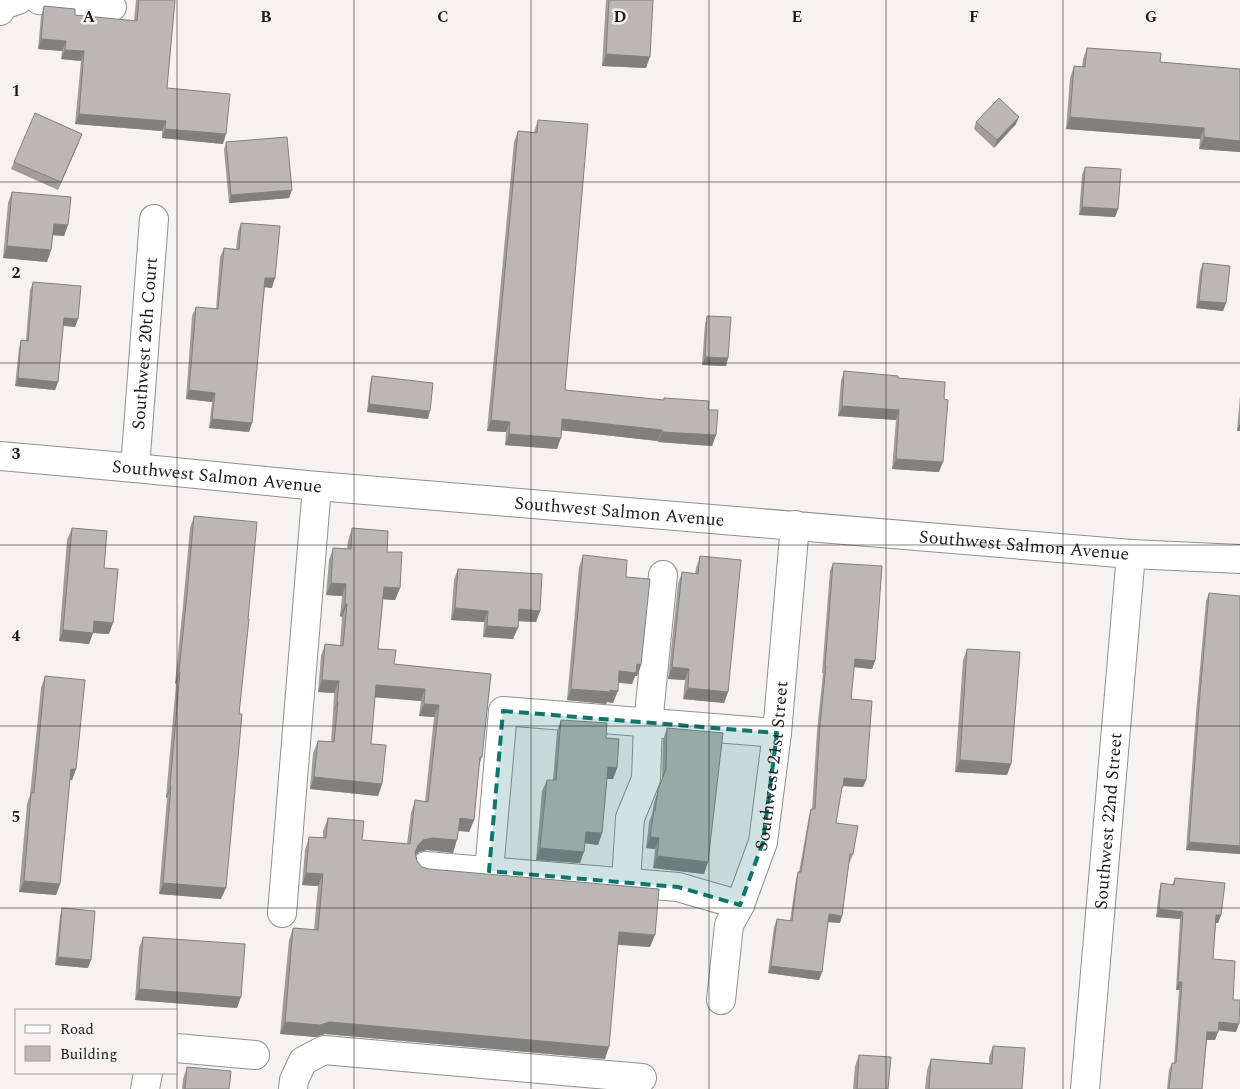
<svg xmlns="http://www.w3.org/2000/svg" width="1240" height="1089" viewBox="0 0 1240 1089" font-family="Spectral,serif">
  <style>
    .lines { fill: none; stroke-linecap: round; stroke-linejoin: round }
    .minor-casing { stroke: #928f8d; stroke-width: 30 }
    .major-casing { stroke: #928f8d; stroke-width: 30 }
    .minor { stroke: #fff; stroke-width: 28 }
    .major { stroke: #fff; stroke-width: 28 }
    .wall { fill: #a09d9c }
    .shaded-wall { fill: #82807f }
    .building { fill: #bab7b5; stroke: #82807f }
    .marked { fill: #0f766e; fill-opacity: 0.2; stroke: #0f766e; stroke-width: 4; stroke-dasharray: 10 6; stroke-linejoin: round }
    .grid { fill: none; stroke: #1d1c1b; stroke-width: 1; stroke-opacity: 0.55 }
    .labels { text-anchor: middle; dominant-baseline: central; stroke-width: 5; stroke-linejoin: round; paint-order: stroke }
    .street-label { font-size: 18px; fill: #1d1c1b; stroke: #f5f2f0 }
    .grid-label { font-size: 16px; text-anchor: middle; font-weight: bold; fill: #1d1c1b; stroke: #f5f2f0; stroke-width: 5; stroke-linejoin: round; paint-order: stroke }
  </style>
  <rect width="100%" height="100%" fill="#f5f2f0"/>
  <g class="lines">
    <g class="minor-casing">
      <g id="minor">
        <path d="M39 0 112 7"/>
        <path d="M0 11 3 5 18 0"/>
        <path id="s1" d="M135 468 154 219"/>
        <path d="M426 866 678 887 740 905"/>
        <path d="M489 871 503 711 777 733"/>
        <path d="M626 882 630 818 646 779 648 724 663 575"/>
        <path d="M282 913 317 486"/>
        <path id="s2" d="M721 1000 729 925 740 905 763 842 777 733 795 525"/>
        <path d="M176 1048 255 1055"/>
        <path d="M145 1089 148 1073"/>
        <path d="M293 1089 294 1080 303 1061 324 1050 642 1078"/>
        <path id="s3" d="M1085 1089 1131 554"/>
      </g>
    </g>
    <g class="major-casing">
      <g id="major">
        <path id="s4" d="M0 456 135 468 317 486 1131 554 1240 559"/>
      </g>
    </g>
    <use href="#minor" class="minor"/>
    <use href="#major" class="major"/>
  </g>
  <g class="wall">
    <path d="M136 0H175L167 88 223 144 162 138V131L75 124 81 61 61 59 62 51 38 49 41 16 44 6 75 15 134 21Z"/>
    <path d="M606 0H653L646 68 602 66Z"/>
    <path d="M1087 48 1160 62 1240 69V152L1199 149 1200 139 1066 129 1070 78 1074 66 1082 67 1083 59Z"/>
    <path d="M538 120 565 390 663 400 664 398 708 410 716 435 712 446 658 442V441L561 430 557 449 505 445 506 432 487 431 514 142 518 131 534 132Z"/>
    <path d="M976 122 1016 124 994 148 974 129Z"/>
    <path d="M79 142 58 190 11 169 14 162Z"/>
    <path d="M226 142 289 198 229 203 224 150Z"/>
    <path d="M1085 167 1118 209 1115 217 1079 215 1082 175Z"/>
    <path d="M12 192 68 225 64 236 53 235 51 250 47 262 3 258 8 203Z"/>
    <path d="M241 223 272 288 265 287 249 432 209 428 212 402 186 399 192 316 196 307 216 309 220 257 224 248 236 249 238 232Z"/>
    <path d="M1203 263 1226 303 1223 311 1196 308 1200 271Z"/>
    <path d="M33 282 78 319 75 327 63 326 58 382 55 390 15 386 19 348 21 340H26L30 290Z"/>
    <path d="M707 316 728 358 726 366 702 365 705 324Z"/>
    <path d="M844 371 898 378 939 472 892 469 896 420 838 416 841 381Z"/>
    <path d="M372 376 428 419 367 412 370 384Z"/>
    <path d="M1240 396V431H1237Z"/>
    <path d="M194 516 239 714 221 899 159 894 167 798 166 797 176 684 175 683 183 605 190 528Z"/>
    <path d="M72 528 104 568 109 634 93 633 89 644 59 641 67 540Z"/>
    <path d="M352 528 387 552 400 588 395 600 383 599 378 649 394 664 491 674 482 757 479 766 474 820 469 832 458 831 453 853 427 850 419 852 416 855 417 861 422 867 650 947 618 945 605 1059 325 1034 316 1037 280 1034 289 940 293 928 314 930 318 886 302 885 305 850 309 837 323 838V831L328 818 362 840 407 844 411 813 415 800 425 802 434 717 419 716 421 701 375 697 371 744 382 784 378 796 310 789 313 753 318 741 331 742 333 714 334 693 318 692 321 656 325 644 340 645 342 617 340 616 342 596 326 595 329 560 333 548 347 549 348 541Z"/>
    <path d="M583 555 626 577 641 665 637 676H635L632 684 618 683 613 703 607 702 606 704 567 700 579 567Z"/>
    <path d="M700 556 728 692 724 703 683 699 685 680 668 679 678 584 682 572 695 574 696 568Z"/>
    <path d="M833 563 875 661 872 669 854 667 851 699 866 780 863 787 843 786 840 794 836 823 853 854 850 862H849L842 916 840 923 828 922 822 972 819 980 768 973 774 927 777 919 790 921 796 879 798 872H799L809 816 811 809H812L817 731 823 673H822L830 571Z"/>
    <path d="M458 569 540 611 536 622 518 621 513 639 483 637 484 622 451 620 454 580Z"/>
    <path d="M1209 593 1240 854 1186 850 1196 713 1206 601Z"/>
    <path d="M967 649 1011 764 1007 775 955 772 963 660Z"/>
    <path d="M45 676 76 769 72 780H70L60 884 56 895 19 892 27 804 30 795 41 688Z"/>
    <path d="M561 720 606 738 617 768 613 779H607L602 833 598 845 585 843 580 863 536 860 542 791 547 780H553L557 731Z"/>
    <path d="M667 728 708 862 704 874 653 868 655 849 646 848 649 822 652 814 654 802 662 780 663 740Z"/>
    <path d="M1175 878 1221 915 1218 923H1216L1213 959 1233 1000 1236 1032 1218 1030 1215 1040H1207L1202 1089H1167L1169 1070 1172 1063H1174L1179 990H1176L1180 919 1156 917 1159 891 1161 883 1172 885Z"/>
    <path d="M62 908 88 968 55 965 60 916Z"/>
    <path d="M143 937 237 1008 135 1000 139 948Z"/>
    <path d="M993 1046 1022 1089H925L927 1070 931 1059 989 1063V1057Z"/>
    <path d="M859 1055 888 1089H853L855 1066Z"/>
    <path d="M187 1067 229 1089H182L183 1079Z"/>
  </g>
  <g class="shaded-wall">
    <path d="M41 39 66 41 62 51 38 49Z"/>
    <path d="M65 50 84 51 81 61 61 59Z"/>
    <path d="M606 54 650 57 646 68 602 66Z"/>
    <path d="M79 114 166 121 162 131 75 124Z"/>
    <path d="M1019 117 1016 124 994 148 997 140Z"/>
    <path d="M1070 117 1204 128 1200 139 1066 129Z"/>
    <path d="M165 129 226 134 223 144 162 138Z"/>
    <path d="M82 134 79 142 58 190 61 182Z"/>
    <path d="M1204 137 1240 141V152L1199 149Z"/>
    <path d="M292 190 289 198 229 203 231 195Z"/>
    <path d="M1082 207 1118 209 1115 217 1079 215Z"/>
    <path d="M54 224 68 225 64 236 50 235Z"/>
    <path d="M7 246 51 250 47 262 3 258Z"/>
    <path d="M265 278H275L272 288 262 287Z"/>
    <path d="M1199 301 1226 303 1223 311 1196 308Z"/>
    <path d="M64 318 78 319 75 327 61 325Z"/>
    <path d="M705 357 728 358 726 366 702 365Z"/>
    <path d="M18 378 58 382 55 390 15 386Z"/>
    <path d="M189 390 215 393 212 402 186 399Z"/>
    <path d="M369 404 430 411 428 419 367 412Z"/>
    <path d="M842 406 899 410 896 420 838 416Z"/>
    <path d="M212 419 252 423 249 432 209 428Z"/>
    <path d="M562 419 662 430 658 441 558 430Z"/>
    <path d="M491 420 510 422 506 432 487 431Z"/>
    <path d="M1240 423V431H1237Z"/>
    <path d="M662 432 716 435 712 446 658 442Z"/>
    <path d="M509 434 561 438 557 449 505 445Z"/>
    <path d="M896 459 943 462 939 472 892 469Z"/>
    <path d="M331 583 346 584 342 596 326 595Z"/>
    <path d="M384 587 400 588 395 600 379 599Z"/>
    <path d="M345 604H347L342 617 340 616Z"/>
    <path d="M455 608 488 611 484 622 451 620Z"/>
    <path d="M519 609 540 611 536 622 515 621Z"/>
    <path d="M94 621 113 623 109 634 93 633 89 644 59 641 63 630Z"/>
    <path d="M487 626 518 628 513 639 483 637Z"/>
    <path d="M855 659 875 661 872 669 852 667Z"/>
    <path d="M637 664 641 665 637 676H635L632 684 615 682 619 671Z"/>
    <path d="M672 667 689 669 685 680 668 679Z"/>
    <path d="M179 672H180L176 684 175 683Z"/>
    <path d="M322 680 339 681 334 693 318 692Z"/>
    <path d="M376 685 425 689 421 701 371 697Z"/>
    <path d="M688 688 728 692 724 703 683 699Z"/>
    <path d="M571 689 610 690 618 691 613 703 607 702 606 704 567 700Z"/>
    <path d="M337 702H338L333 714Z"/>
    <path d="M424 704 439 705 434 717 419 716Z"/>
    <path d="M960 760 1011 764 1007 775 955 772Z"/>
    <path d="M608 767 617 768 613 779H603Z"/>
    <path d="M71 769H76L72 780H66Z"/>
    <path d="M314 777 382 784 378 796 310 789Z"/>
    <path d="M844 778 866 780 863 787 841 786Z"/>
    <path d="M170 786H171L167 798 166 797Z"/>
    <path d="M460 818 474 820 469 832 455 830Z"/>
    <path d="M586 832 602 833 598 845 582 843Z"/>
    <path d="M650 837 659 838 655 849 646 848Z"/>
    <path d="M432 838 457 840 453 853 427 850 419 852 413 857 418 845 423 840Z"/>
    <path d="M1189 842 1240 846V854L1186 850Z"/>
    <path d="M540 848 584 852 580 863 536 860Z"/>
    <path d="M657 856 708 862 704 874 653 868Z"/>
    <path d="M306 873 323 874 318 886 302 885Z"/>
    <path d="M24 881 60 884 56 895 19 892Z"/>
    <path d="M163 883 226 888 221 899 159 894Z"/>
    <path d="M1159 909 1183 912 1180 919 1156 917Z"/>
    <path d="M829 914 842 916 840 923 827 922Z"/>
    <path d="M1216 915H1221L1218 923H1213Z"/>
    <path d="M619 932 655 935 650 947 614 944Z"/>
    <path d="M58 957 91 960 88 968 55 965Z"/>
    <path d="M771 966 822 972 819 980 768 973Z"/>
    <path d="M1178 982H1182L1179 990H1176Z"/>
    <path d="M139 989 241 997 237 1008 135 1000Z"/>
    <path d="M285 1022H330L609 1047 605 1059 325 1034 316 1037 280 1034Z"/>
    <path d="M1219 1022 1239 1024 1236 1032 1216 1030Z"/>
    <path d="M1207 1032H1218L1215 1040H1204Z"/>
  </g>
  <g class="building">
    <path d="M139 0H175L167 88 230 94 226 134 165 129 166 121 79 114 84 51 65 50 66 41 41 39 44 6 75 9V15L137 21Z"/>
    <path d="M609 0H653L650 57 606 54Z"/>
    <path d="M1087 48 1161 53 1160 62 1240 69V141L1204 137V128L1070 117 1074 66 1085 67Z"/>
    <path d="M999 98 1019 117 997 140 976 122Z"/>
    <path d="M35 113 82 134 61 182 14 162Z"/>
    <path d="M538 120 588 124 565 390 664 400V398L709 401 708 410H718L716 435 662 432V430L562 419 561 438 509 434 510 422 491 420 518 131 537 133Z"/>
    <path d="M287 137 292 190 231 195 226 142Z"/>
    <path d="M1085 167 1121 169 1118 209 1082 207Z"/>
    <path d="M12 192 71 197 68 225 54 224 51 250 7 246Z"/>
    <path d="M241 223 280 226 275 278H265L252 423 212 419 215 393 189 390 196 307 218 309 224 248 239 250Z"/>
    <path d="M1203 263 1230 266 1226 303 1199 301Z"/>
    <path d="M33 282 81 286 78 319 64 318 58 382 18 378 21 340 28 341Z"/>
    <path d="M707 316 731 317 728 358 705 357Z"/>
    <path d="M844 371 898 376V378L945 382 944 399 948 400 943 462 896 459 899 410 842 406Z"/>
    <path d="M372 376 433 383 430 411 369 404Z"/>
    <path d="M194 516 257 522 248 619H249L239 714H242L226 888 163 883 171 786H170L180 672H179L187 594Z"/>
    <path d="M72 528 107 531 104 568 118 569 113 623 94 621 93 633 63 630Z"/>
    <path d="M352 528 388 531 387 552H402L400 588 384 587 378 649 396 650 394 664 491 674 482 757H480L474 820 460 818 457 840 432 838 423 840 418 845 415 852 417 861 422 867 429 869 659 889 655 935 619 932 609 1047 330 1022 320 1025 285 1022 293 928 318 930 323 874 306 873 309 837 326 838 328 818 364 821 362 840 410 844 415 800 428 802 439 705 424 704 425 689 376 685 371 744 386 745 382 784 314 777 318 741 334 742 338 702H337L339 681 322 680 325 644 343 646 347 604H345L346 584 331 583 333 548 351 549Z"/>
    <path d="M583 555 627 560 626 577 650 579 641 665 637 664 636 673 619 671 618 691 610 690V692L571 689Z"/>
    <path d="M700 556 741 560 728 692 688 688 689 669 672 667 682 572 698 574Z"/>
    <path d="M833 563 882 566 875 661 855 659 851 699 872 701 866 780 844 778 843 787H842L836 823 858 826 853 854H850L842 916 829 914 822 972 771 966 777 919 792 921 798 872H801L811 809H815L820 724 826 666H825Z"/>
    <path d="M458 569 542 574 540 611 519 609 518 628 487 626 488 611 455 608Z"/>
    <path d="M1209 593 1240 596V846L1189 842 1199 705Z"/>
    <path d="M967 649 1020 652 1011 764 960 760Z"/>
    <path d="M45 676 85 680 76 769H71L60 884 24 881 31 793H34Z"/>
    <path d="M561 720 607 723 606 738 619 739 617 768 608 767 602 833 586 832 584 852 540 848 547 780H556Z"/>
    <path d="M667 728 723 733 708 862 657 856 659 838 650 837 654 810 655 811 658 790 666 769Z"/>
    <path d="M1175 878 1225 883 1221 915H1216L1213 959 1235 961 1233 1000H1240L1239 1024 1219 1022 1218 1032H1207L1202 1089H1169L1172 1063H1176L1182 982H1178L1183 912 1159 909 1161 883 1174 885Z"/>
    <path d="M62 908 95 911 91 960 58 957Z"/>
    <path d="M143 937 245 944 241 997 139 989Z"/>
    <path d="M993 1046 1025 1048 1022 1089H929L931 1059 992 1064Z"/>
    <path d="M859 1055 891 1057 888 1089H857Z"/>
    <path d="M187 1067 231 1071 229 1089H185Z"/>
  </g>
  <path class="marked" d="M503 711 777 733 763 842 740 905 678 887 489 871Z"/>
  <path class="grid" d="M177 0V1089M354 0V1089M531 0V1089M709 0V1089M886 0V1089M1063 0V1089M0 182H1240M0 363H1240M0 545H1240M0 726H1240M0 908H1240"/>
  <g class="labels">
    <g class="street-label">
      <text stroke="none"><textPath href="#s1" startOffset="125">Southwest 20th Court</textPath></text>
      <text stroke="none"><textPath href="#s4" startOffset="218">Southwest Salmon Avenue</textPath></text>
      <text stroke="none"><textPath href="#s4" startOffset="622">Southwest Salmon Avenue</textPath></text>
      <text stroke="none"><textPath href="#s4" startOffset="1028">Southwest Salmon Avenue</textPath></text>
      <text stroke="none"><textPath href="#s2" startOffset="242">Southwest 21st Street</textPath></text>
      <text stroke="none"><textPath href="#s3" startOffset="269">Southwest 22nd Street</textPath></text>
    </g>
  </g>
  <g class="grid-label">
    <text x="89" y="22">A</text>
    <text x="266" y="22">B</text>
    <text x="443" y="22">C</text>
    <text x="620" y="22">D</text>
    <text x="797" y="22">E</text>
    <text x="974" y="22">F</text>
    <text x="1151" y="22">G</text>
    <text x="16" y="96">1</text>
    <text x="16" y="278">2</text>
    <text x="16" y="459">3</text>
    <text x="16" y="641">4</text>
    <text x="16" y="822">5</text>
  </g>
  <rect x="15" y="1009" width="162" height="65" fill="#f5f2f0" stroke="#9f9c9b"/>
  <rect x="25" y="1025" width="25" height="8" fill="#ffffff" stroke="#9f9c9b"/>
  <text x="60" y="1034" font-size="15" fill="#1d1c1b">Road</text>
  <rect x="25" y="1046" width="25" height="15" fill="#bab7b5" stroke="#9f9c9b"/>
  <text x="60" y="1059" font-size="15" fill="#1d1c1b">Building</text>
</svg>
